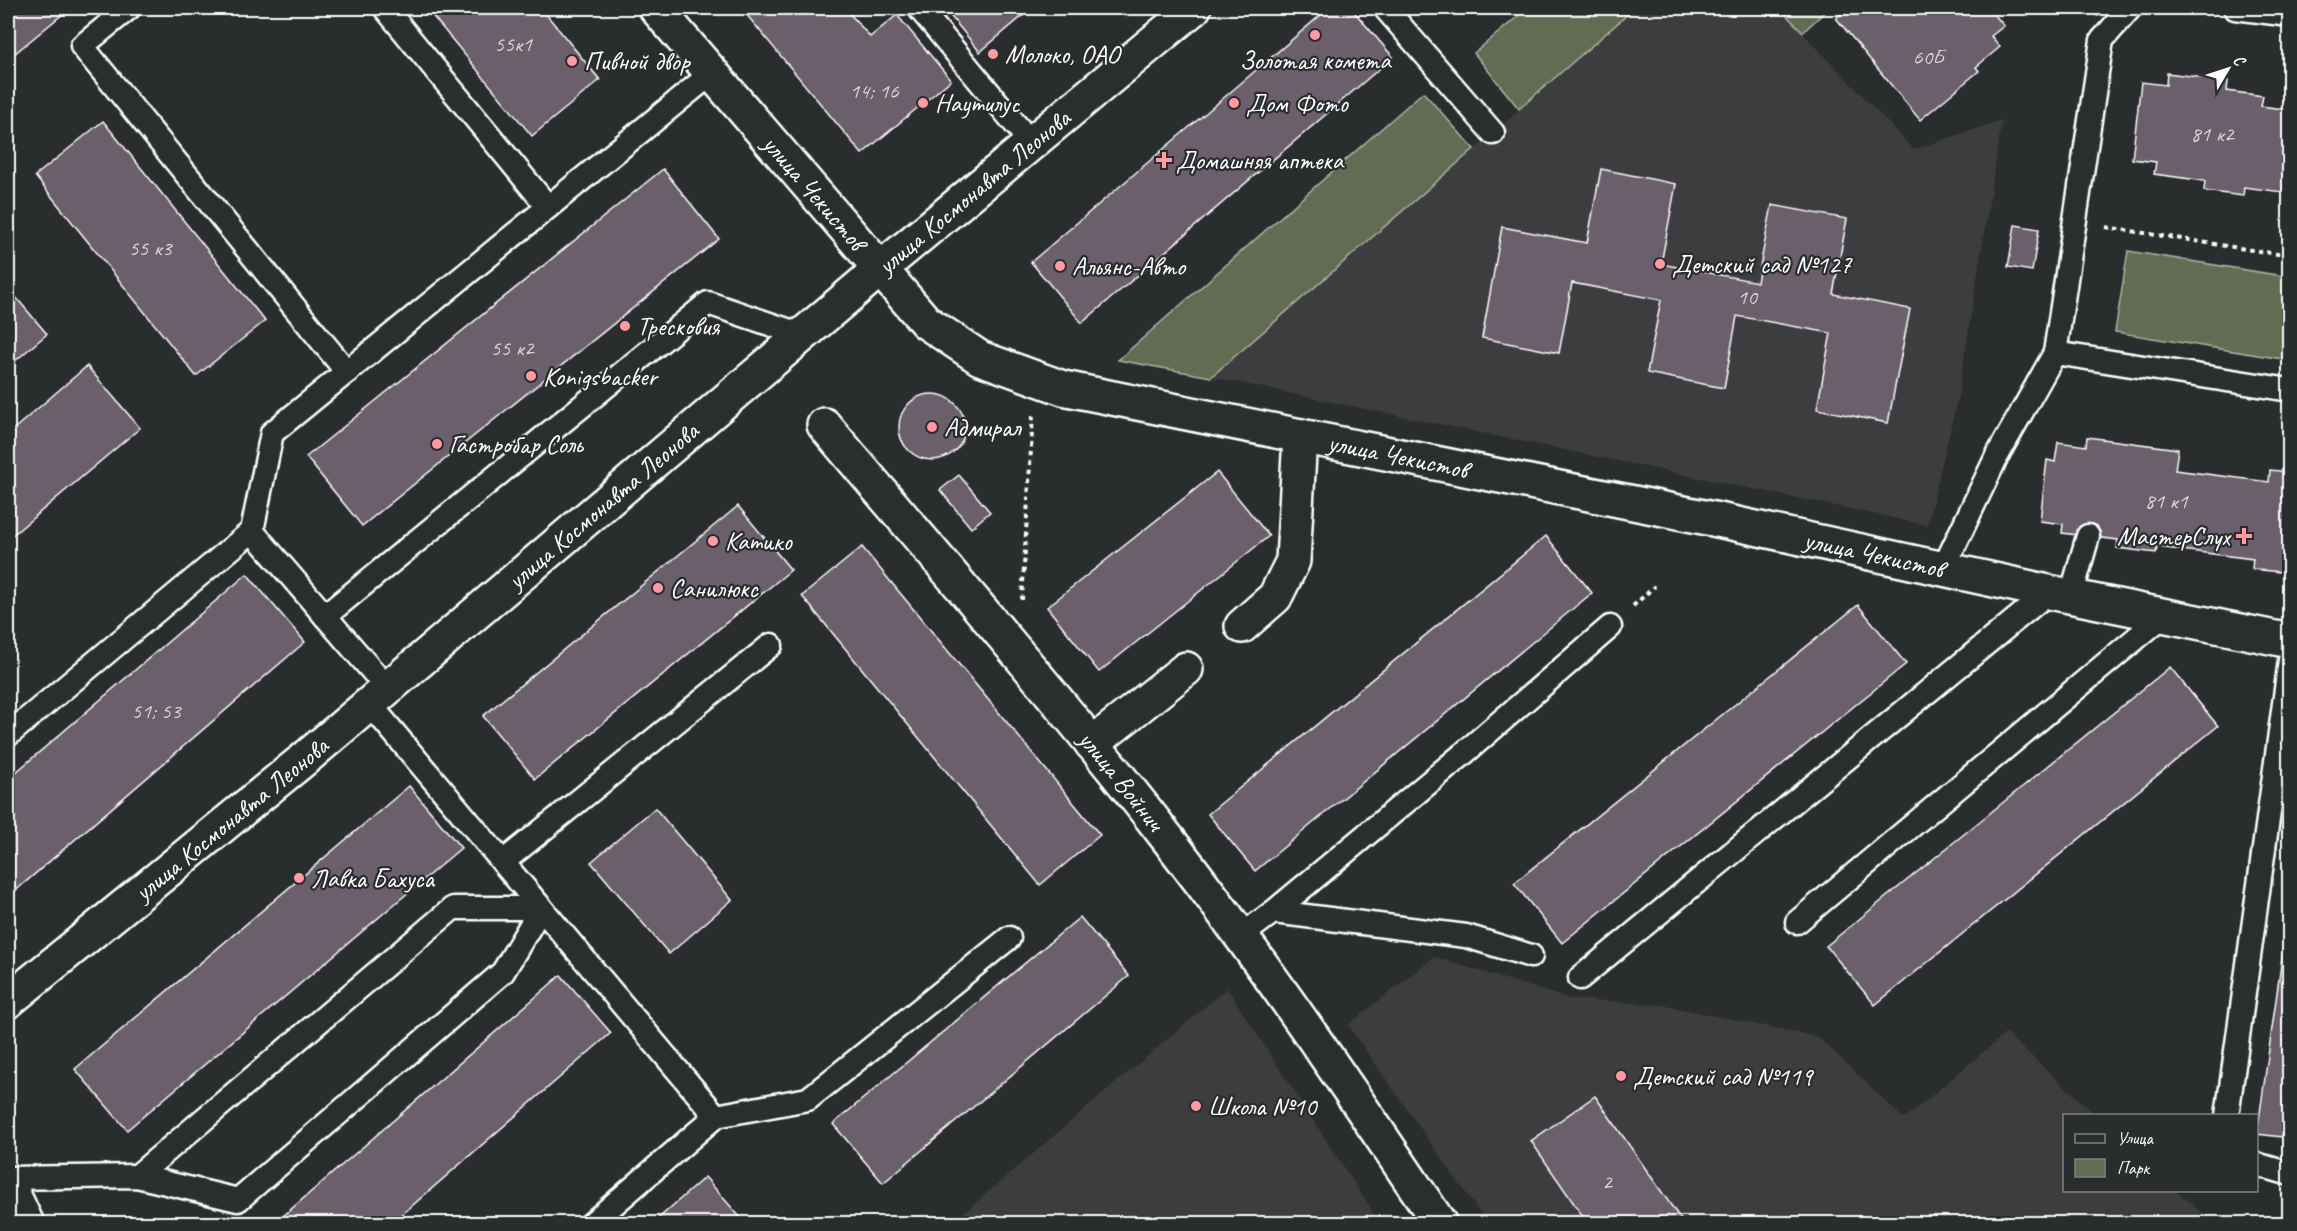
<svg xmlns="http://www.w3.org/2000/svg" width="2297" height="1231" viewBox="0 0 2297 1231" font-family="Caveat,sans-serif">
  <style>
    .built { fill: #3e3c40 }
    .green { fill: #626c52; stroke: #b0b6a8; stroke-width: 1.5 }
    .building { fill: #6b5e6b; stroke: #fff; stroke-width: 1.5 }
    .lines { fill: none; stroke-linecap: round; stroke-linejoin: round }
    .service-casing { stroke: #fff; stroke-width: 27 }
    .minor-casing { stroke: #fff; stroke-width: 38 }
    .tertiary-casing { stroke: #fff; stroke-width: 38 }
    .secondary-casing { stroke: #fff; stroke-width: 38 }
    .path { stroke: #fff; stroke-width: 4; stroke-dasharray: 4.5 4.5; stroke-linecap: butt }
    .service { stroke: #2a2d2e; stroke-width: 22 }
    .minor { stroke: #2a2d2e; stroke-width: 33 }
    .tertiary { stroke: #2a2d2e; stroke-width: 33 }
    .secondary { stroke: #2a2d2e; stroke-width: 33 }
    .poi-dot { fill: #ff9aa2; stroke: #2a2d2e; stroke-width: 2 }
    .labels { text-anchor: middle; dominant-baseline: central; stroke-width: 4.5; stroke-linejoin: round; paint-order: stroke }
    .number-label { font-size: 22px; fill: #dad7da }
    .poi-label { font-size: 26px; fill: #fff; stroke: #2a2d2e; text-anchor: start }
    .street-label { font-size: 26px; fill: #fff; stroke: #2a2d2e }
  </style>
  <rect width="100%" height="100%" fill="#2a2d2e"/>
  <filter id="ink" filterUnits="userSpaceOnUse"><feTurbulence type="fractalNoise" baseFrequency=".0167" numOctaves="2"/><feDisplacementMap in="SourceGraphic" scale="12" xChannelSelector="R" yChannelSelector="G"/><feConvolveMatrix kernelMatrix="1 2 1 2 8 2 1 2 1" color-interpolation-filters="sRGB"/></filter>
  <g filter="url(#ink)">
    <g class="built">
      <path d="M1635 8H1779L1914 150 2002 120 1958 397 1927 525 1211 377 1493 133Z"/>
      <path d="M1434 957 1570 999 1662 1005 1818 1037 1904 1119 2006 1033 2096 1115 2064 1116V1190L2177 1191 2213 1223 1996 1224 1994 1221 1990 1224 1487 1223 1348 1025Z"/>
      <path d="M1227 988 1380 1223H952Z"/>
    </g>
    <g class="green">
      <path d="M1528 8H1635L1519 109 1474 53Z"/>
      <path d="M1779 8H1829L1803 32Z"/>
      <path d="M1423 92 1474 149 1211 377 1118 360Z"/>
      <path d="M2128 251 2289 277V360L2115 332Z"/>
    </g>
    <g class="building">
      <path d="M8 8H70L8 59Z"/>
      <path d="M426 8H541L600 80 532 136Z"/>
      <path d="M741 8H845L870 37 897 15 951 80 862 154Z"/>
      <path d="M944 8H1032L980 52Z"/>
      <path d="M1329 8H1351L1393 57 1082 323 1031 262Z"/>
      <path d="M1849 8H1989L2004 26 1991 36 2000 47 1976 67 1979 71 1920 120 1836 18Z"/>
      <path d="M2082 8H2103L2098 16Z"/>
      <path d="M2167 73 2228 81 2227 91 2263 96 2261 106 2290 110V193L2244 187 2243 196 2204 191 2205 181 2154 174 2156 162 2132 159 2141 82 2166 85Z"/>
      <path d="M103 121 265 321 196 376 35 176Z"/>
      <path d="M663 169 719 239 362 526 306 457Z"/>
      <path d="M1601 169 1676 184 1661 264 1757 282 1772 205 1847 219 1833 294 1910 309 1888 423 1817 409 1831 333 1737 316 1724 388 1647 373 1661 300 1572 283 1559 353 1482 338 1502 227 1587 243Z"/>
      <path d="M2015 225 2039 229 2032 271 2008 267Z"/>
      <path d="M8 288 47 334 8 367Z"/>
      <path d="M87 366 140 428 8 539V434Z"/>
      <circle cx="932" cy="427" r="33"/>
      <path d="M2087 437 2178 449 2175 470 2269 482 2270 470 2290 472V573L2252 569 2253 559 2157 547 2156 553 2117 548 2118 540 2062 533 2063 524 2040 521 2047 460 2055 462 2058 442 2086 446Z"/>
      <path d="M1217 472 1269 536 1099 672 1047 607Z"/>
      <path d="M959 475 990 512 971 528 940 490Z"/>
      <path d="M738 506 791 570 535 779 483 716Z"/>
      <path d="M1546 536 1592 593 1255 871 1208 814Z"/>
      <path d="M862 547 1100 835 1040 885 802 596Z"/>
      <path d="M247 574 305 642 8 897V779Z"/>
      <path d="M1858 605 1906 664 1562 943 1514 883Z"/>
      <path d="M2170 667 2218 726 1875 1005 1826 946Z"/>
      <path d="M409 786 461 848 127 1130 75 1069Z"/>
      <path d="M655 808 732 900 669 954 591 862Z"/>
      <path d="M2290 901V1138L2257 1134Z"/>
      <path d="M1080 917 1129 976 883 1183 833 1124Z"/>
      <path d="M561 975 611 1033 391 1224H274Z"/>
      <path d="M1595 1096 1684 1224H1588L1531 1141Z"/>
      <path d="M705 1177 746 1224H652Z"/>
    </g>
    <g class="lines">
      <g class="service-casing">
        <g id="service">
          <path d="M129 8 82 46 347 372"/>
          <path d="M385 8 548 207"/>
          <path d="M919 8 1031 143"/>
          <path d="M1385 8 1493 133"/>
          <path d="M2235 8 2290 15"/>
          <path d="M2055 353 2290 390"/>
          <path d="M252 531 272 433 712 73"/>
          <path d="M1943 569 1997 456 2055 353 2102 40 2130 8"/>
          <path d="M2071 596 2088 536"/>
          <path d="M325 616 708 303 802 335"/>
          <path d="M369 703 716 1116"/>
          <path d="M8 735 252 531 387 688"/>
          <path d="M503 862 771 645"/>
          <path d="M1274 912 1466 936 1531 956"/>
          <path d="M1797 922 2164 615"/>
          <path d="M1241 936 1277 909 1462 755 1610 627"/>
          <path d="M1580 978 2049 592"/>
          <path d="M2227 1116 2290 660"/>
          <path d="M2256 1164 2290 1174"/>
          <path d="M137 1176 453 908H541"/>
          <path d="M8 1178 137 1176 238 1200 503 972 541 908"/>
          <path d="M591 1224 716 1116 808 1099 1009 938"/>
        </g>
      </g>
      <g class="minor-casing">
        <g id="minor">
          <path id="s1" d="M824 425C940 562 1058 697 1168 839 1264 963 1352 1093 1440 1224"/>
          <path d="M1242 626 1275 597 1293 561 1300 436"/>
          <path d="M1092 744 1186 669"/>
        </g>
      </g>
      <g class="tertiary-casing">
        <g id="tertiary">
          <path id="s2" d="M656 8 926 322 980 358 1063 388 1723 521 2049 592 2290 641"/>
          <path d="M8 1183 27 1224"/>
        </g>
      </g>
      <g class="secondary-casing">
        <g id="secondary">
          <path id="s3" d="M8 1001 308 756 879 270 1194 8"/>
        </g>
      </g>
      <g class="path">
        <path d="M2106 227 2290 256"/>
        <path d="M1022 600 1033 415"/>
        <path d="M1633 606 1655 586"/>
      </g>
      <use href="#service" class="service"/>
      <use href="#minor" class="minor"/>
      <use href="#tertiary" class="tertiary"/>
      <use href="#secondary" class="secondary"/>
    </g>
  </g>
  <g class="poi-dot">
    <circle cx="1315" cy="35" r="6"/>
    <circle cx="993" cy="54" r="6"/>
    <circle cx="572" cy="61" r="6"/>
    <circle cx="923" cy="103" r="6"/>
    <circle cx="1234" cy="103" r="6"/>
    <path d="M1161 151h6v6h6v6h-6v6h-6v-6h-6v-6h6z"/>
    <circle cx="1660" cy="264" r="6"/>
    <circle cx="1060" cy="266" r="6"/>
    <circle cx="625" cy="326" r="6"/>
    <circle cx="531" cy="376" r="6"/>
    <circle cx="932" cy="427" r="6"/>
    <circle cx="437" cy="444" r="6"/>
    <path d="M2241 527h6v6h6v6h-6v6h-6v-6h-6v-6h6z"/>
    <circle cx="713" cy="541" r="6"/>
    <circle cx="658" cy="588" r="6"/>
    <circle cx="299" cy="878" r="6"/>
    <circle cx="1621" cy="1076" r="6"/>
    <circle cx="1196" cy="1106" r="6"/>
  </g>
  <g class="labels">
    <g class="number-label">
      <text x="513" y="44">55к1</text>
      <text x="1928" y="57">60Б</text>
      <text x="874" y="91">14; 16</text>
      <text x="2212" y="134">81 к2</text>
      <text x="150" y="248">55 к3</text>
      <text x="1747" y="297">10</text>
      <text x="512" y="348">55 к2</text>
      <text x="2166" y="501">81 к1</text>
      <text x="156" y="711">51; 53</text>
      <text x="1607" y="1182">2</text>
    </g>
    <g class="poi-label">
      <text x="1005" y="54">Молоко, ОАО</text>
      <text x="1315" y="60" text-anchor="middle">Золотая комета</text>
      <text x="584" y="61">Пивной двор</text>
      <text x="935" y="103">Наутилус</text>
      <text x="1246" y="103">Дом Фото</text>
      <text x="1176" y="160">Домашняя аптека</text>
      <text x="1672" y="264">Детский сад №127</text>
      <text x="1072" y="266">Альянс-Авто</text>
      <text x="637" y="326">Тресковия</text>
      <text x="543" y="376">Konigsbacker</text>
      <text x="944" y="427">Адмирал</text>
      <text x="449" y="444">Гастробар Соль</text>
      <text x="2230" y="536" text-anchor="end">МастерСлух</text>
      <text x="725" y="541">Катико</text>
      <text x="670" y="588">Санилюкс</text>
      <text x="311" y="878">Лавка Бахуса</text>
      <text x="1633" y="1076">Детский сад №119</text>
      <text x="1208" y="1106">Школа №10</text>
    </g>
    <g class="street-label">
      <text stroke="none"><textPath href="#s3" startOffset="1260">улица Космонавта Леонова</textPath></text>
      <text stroke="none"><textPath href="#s2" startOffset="243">улица Чекистов</textPath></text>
      <text stroke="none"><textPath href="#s2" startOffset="909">улица Чекистов</textPath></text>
      <text stroke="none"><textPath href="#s3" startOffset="774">улица Космонавта Леонова</textPath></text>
      <text stroke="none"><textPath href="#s2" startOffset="1395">улица Чекистов</textPath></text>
      <text stroke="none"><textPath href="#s1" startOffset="464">улица Войнич</textPath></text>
      <text stroke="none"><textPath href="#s3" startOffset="288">улица Космонавта Леонова</textPath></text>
    </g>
  </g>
  <rect width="2297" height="1231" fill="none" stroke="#2a2d2e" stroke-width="30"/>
  <rect x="15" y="15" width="2267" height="1201" fill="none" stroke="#fff" stroke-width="2" filter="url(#ink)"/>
  <rect x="2063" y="1114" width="195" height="78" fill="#2a2d2e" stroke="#7f8182" stroke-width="1.5"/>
  <rect x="2075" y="1134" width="30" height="9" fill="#2a2d2e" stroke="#7f8182" stroke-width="1.5"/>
  <text x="2117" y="1144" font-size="18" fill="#ffffff">Улица</text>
  <rect x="2075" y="1159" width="30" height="18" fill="#626c52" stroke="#7f8182" stroke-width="1.5"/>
  <text x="2117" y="1174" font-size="18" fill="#ffffff">Парк</text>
  <g transform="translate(2228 69) rotate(51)" stroke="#2a2d2e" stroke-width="4.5" paint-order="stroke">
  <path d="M0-4.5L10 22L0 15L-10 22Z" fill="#ffffff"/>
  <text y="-9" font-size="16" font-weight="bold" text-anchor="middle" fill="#ffffff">С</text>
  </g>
</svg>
